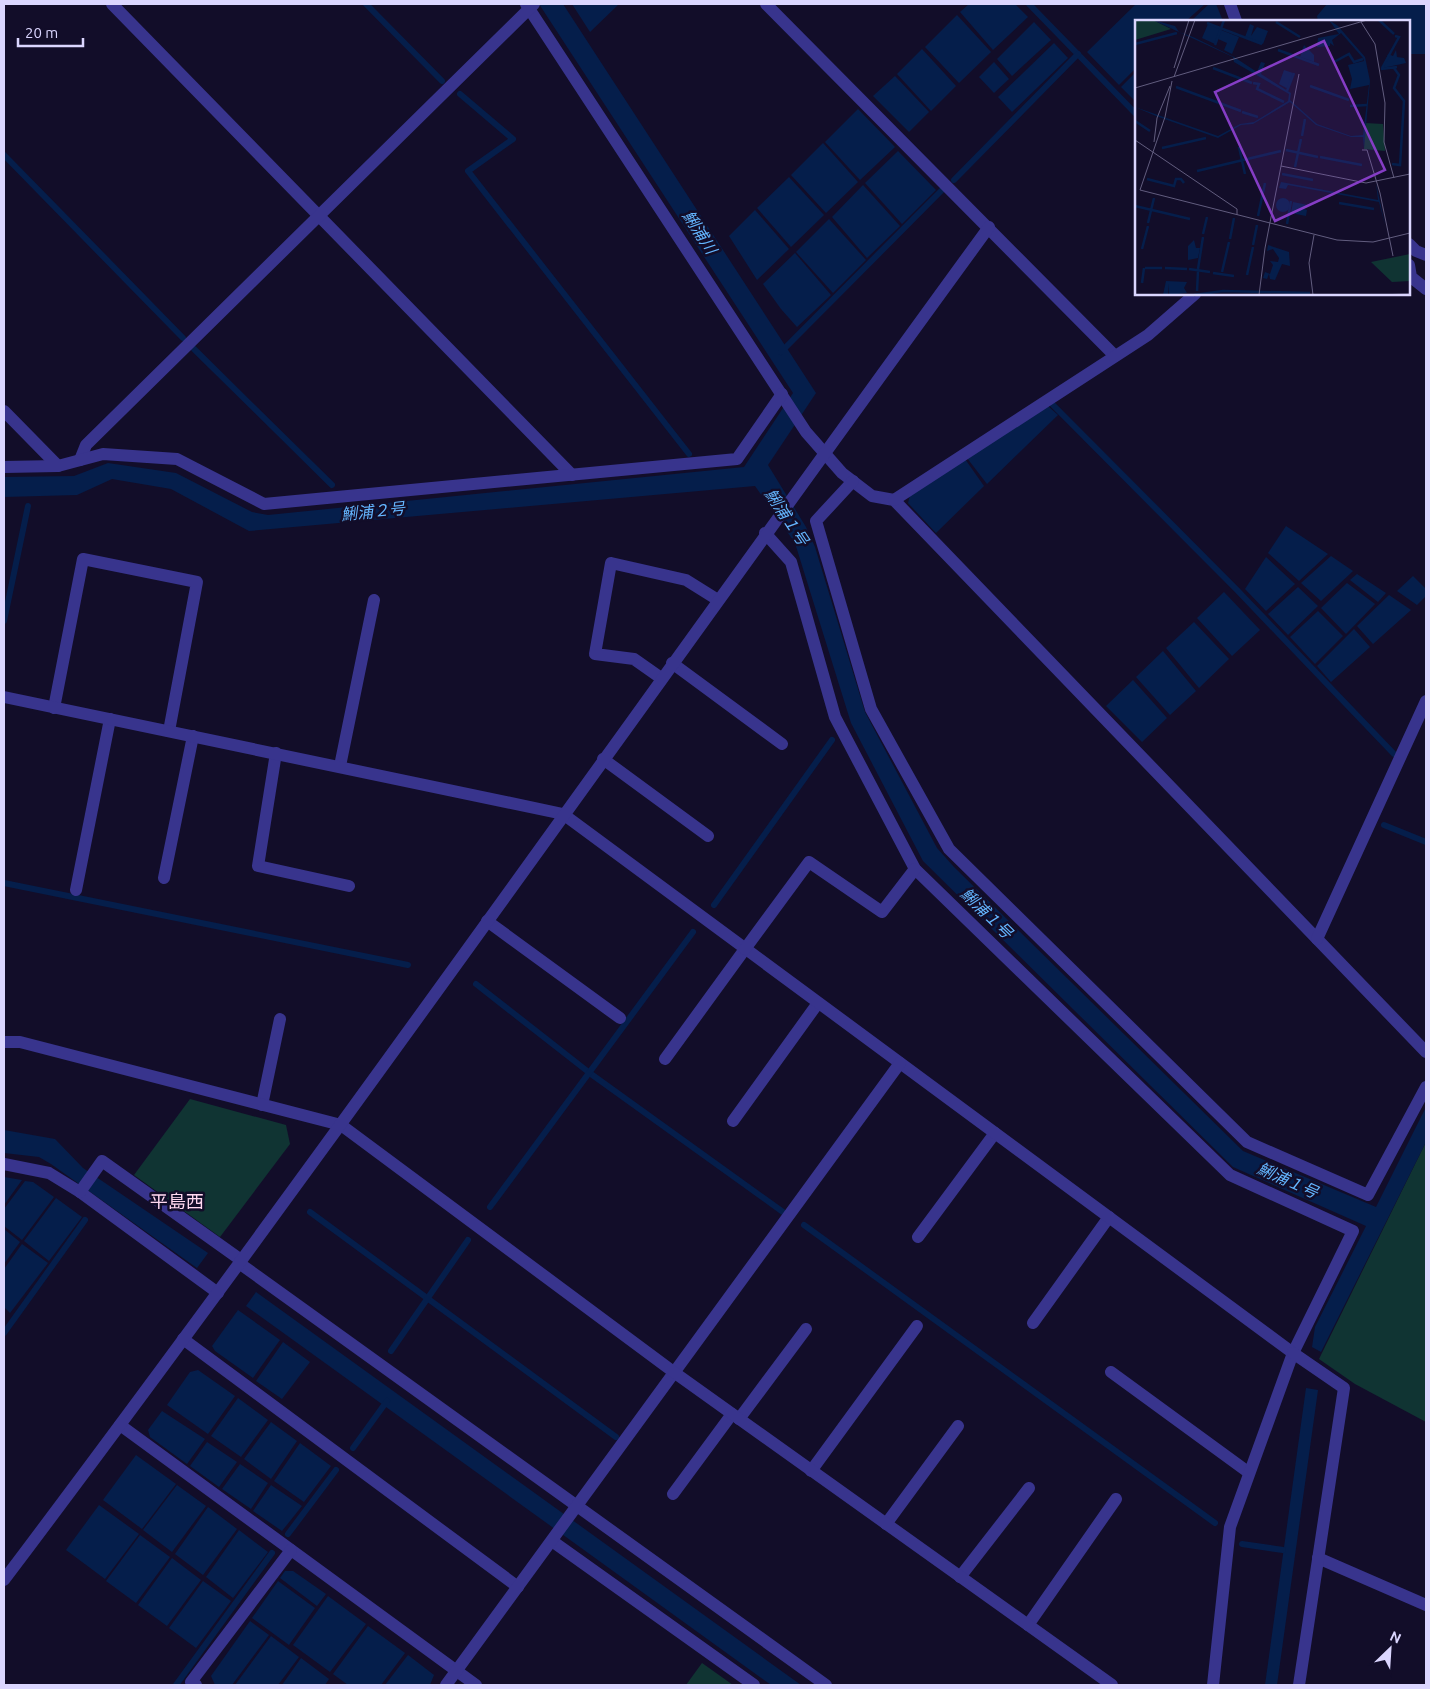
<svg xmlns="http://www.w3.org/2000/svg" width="1430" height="1689" viewBox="0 0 1430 1689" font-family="Ubuntu,'Noto Sans JP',sans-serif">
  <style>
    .green { fill: #103433 }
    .water { fill: #051e4b }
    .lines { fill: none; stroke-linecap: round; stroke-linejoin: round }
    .stream { stroke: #051e4b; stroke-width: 6 }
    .service { stroke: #38348d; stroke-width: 12 }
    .minor { stroke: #38348d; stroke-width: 12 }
    .tertiary { stroke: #38348d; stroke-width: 12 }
    .labels { text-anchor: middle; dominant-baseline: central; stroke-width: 5; stroke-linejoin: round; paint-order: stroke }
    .water-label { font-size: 16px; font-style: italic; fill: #64b6ff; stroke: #120d29 }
    .quarter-label { font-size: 18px; fill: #ffd8f0; stroke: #120d29 }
    .inset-river { fill: none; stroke: #051e4b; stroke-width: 2.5 }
    .inset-road { fill: none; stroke: #625d7f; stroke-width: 1 }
    .view { fill: #853dc5; fill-opacity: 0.15; stroke: #853dc5; stroke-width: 2.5 }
    .inset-edge { fill: none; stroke: #dbd6ff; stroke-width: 2.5 }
  </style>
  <rect width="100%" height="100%" fill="#120d29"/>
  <g class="green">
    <path d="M190 1099 286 1125 290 1144 220 1237 134 1175Z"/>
    <path d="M1426 1142V1422L1355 1384 1319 1359Z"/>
    <path d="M702 1663 733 1685H686Z"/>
  </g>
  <g class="water">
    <path d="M539 4H563L816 393 768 465 806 527 815 547 865 712 937 848 954 867 1243 1151 1376 1207 1426 1107V1142L1321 1352 1312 1347 1315 1327 1366 1226 1233 1167 923 861 851 723 795 543 755 486 249 531 171 489 112 479 77 495 4 497V477L74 476 108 463 176 473 252 512 268 515 744 467 793 393Z"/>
    <path d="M572 4H619L590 32Z"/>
    <path d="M969 4H1015L1028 17 993 50 960 12Z"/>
    <path d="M1136 4H1205L1186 21H1136V68L1119 85 1087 52Z"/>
    <path d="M1209 4H1216L1223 21H1191Z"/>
    <path d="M1327 4H1426V54H1409V21H1318L1317 16Z"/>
    <path d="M957 15 991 52 959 83 925 47Z"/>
    <path d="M1034 22 1051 40 1012 76 997 59Z"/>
    <path d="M1054 43 1068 58 1012 112 998 97Z"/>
    <path d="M922 49 956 86 931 111 897 74Z"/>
    <path d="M994 62 1009 79 994 93 979 77Z"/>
    <path d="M1136 72V102L1121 87Z"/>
    <path d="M895 76 929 112 909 132 873 96Z"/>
    <path d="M858 109 895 147 860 180 825 142Z"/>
    <path d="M823 143 858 182 826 213 791 175Z"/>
    <path d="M898 151 936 190 902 224 865 183Z"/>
    <path d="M789 177 824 215 791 247 757 208Z"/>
    <path d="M863 185 900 226 867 258 832 217Z"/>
    <path d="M755 210 789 249 757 280 729 236Z"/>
    <path d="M829 219 866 260 833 293 796 252Z"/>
    <path d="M795 253 831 295 797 327 781 309 763 284Z"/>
    <path d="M1048 406 1058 415 987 484 967 458Z"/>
    <path d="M965 459 984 486 936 533 908 503 910 495Z"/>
    <path d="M1286 526 1328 554 1299 581 1268 553Z"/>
    <path d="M1331 556 1353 571 1321 601 1301 583Z"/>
    <path d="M1266 557 1295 584 1266 611 1245 589Z"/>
    <path d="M1357 574 1386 593 1378 602 1350 580Z"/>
    <path d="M1413 576 1426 589V596L1417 605 1397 591Z"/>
    <path d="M1347 583 1375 604 1346 634 1321 608Z"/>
    <path d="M1298 587 1318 606 1288 635 1268 614Z"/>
    <path d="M1224 592 1260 630 1232 656 1197 618Z"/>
    <path d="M1389 595 1411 610 1373 644 1357 626Z"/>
    <path d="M1318 611 1343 636 1315 664 1290 637Z"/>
    <path d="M1194 622 1229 659 1199 688 1166 648Z"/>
    <path d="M1354 629 1370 647 1331 682 1317 666Z"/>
    <path d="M1163 651 1196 691 1170 715 1136 677Z"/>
    <path d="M1133 680 1167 718 1142 742 1106 706Z"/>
    <path d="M4 1130 55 1139 83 1168 208 1253 197 1268 51 1164 39 1157 4 1153Z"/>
    <path d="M4 1177 22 1180 4 1205Z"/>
    <path d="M25 1181 33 1182 54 1197 22 1240 4 1226V1209Z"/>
    <path d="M56 1198 82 1217 49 1261 24 1241Z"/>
    <path d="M4 1229 20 1242 4 1264Z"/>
    <path d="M22 1244 48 1263 10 1313 4 1307V1269Z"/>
    <path d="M256 1292 801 1685H771L246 1306Z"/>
    <path d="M238 1310 280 1340 253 1378 215 1351 212 1346Z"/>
    <path d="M283 1342 310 1362 282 1399 256 1381Z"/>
    <path d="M198 1370 235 1396 208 1434 167 1405 190 1372Z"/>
    <path d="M1306 1388 1318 1390 1277 1685H1265Z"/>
    <path d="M238 1398 268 1420 241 1457 211 1436Z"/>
    <path d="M162 1411 205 1439 187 1464 150 1437 148 1430Z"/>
    <path d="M271 1422 297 1441 271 1479 244 1459Z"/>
    <path d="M207 1442 237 1462 219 1487 190 1466Z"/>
    <path d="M300 1443 331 1466 304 1502 274 1481Z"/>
    <path d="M136 1455 176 1484 142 1529 103 1500Z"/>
    <path d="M240 1464 268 1483 251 1509 222 1489Z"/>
    <path d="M177 1485 206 1506 172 1552 143 1530Z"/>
    <path d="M271 1485 302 1506 282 1531 253 1511Z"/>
    <path d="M99 1505 139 1534 105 1579 66 1550Z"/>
    <path d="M208 1507 237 1529 203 1575 175 1554Z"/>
    <path d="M239 1530 268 1552 233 1598 206 1577Z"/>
    <path d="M140 1535 170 1557 136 1603 106 1581Z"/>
    <path d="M172 1558 201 1580 167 1626 138 1605Z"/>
    <path d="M285 1571H293L326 1594 317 1606 280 1578Z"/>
    <path d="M203 1581 231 1601 196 1648 169 1628Z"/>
    <path d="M278 1581 315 1608 289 1645 252 1618Z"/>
    <path d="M328 1596 366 1624 330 1672 293 1645Z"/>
    <path d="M250 1621 269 1635 232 1685H215L211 1676Z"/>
    <path d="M368 1626 405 1653 381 1685H348L333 1674Z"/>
    <path d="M271 1636 299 1657 278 1685H235Z"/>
    <path d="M408 1655 434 1675 430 1685H385Z"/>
    <path d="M301 1658 329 1679 325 1685H282Z"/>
  </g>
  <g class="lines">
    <g class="stream">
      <path d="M366 4 442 81"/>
      <path d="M1029 4 1136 114"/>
      <path d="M460 94 513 139 468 171 689 454"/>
      <path d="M4 155 183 338"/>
      <path d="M954 180 1078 54"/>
      <path d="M194 349 332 485"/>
      <path d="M781 352 942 190"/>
      <path d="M1053 405 1237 590 1394 754"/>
      <path d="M4 621 28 506"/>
      <path d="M1384 825 1426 842"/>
      <path d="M4 883 408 965"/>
      <path d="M714 905 832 740"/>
      <path d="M476 984 591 1074 783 1212"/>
      <path d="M490 1207 693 932"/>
      <path d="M310 1212 616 1437"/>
      <path d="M804 1225 1215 1523"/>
      <path d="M4 1333 85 1220"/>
      <path d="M391 1351 468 1240"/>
      <path d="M353 1448 387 1401"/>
      <path d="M288 1534 336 1470"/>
      <path d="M1242 1544 1283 1550"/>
      <path d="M176 1685 272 1553"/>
    </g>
    <g class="service">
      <path d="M672 663 782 744"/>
      <path d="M661 678 634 659 595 654 611 563 686 580 718 600"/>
      <path d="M54 708 83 559 197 582 169 731"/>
      <path d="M276 753 258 866 349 886"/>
      <path d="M603 759 708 836"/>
      <path d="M340 766 374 600"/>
      <path d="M164 878 193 736"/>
      <path d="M76 890 110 719"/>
      <path d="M487 921 620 1018"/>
      <path d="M665 1059 745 949"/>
      <path d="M262 1105 280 1019"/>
      <path d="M733 1121 818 1003"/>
      <path d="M918 1237 995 1133"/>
      <path d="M1033 1323 1109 1217"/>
      <path d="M1111 1372 1248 1472"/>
      <path d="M739 1419 806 1329"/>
      <path d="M811 1471 917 1326"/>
      <path d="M673 1494 732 1414"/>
      <path d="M886 1524 958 1426"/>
      <path d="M960 1577 1029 1488"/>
      <path d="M1028 1625 1116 1499"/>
    </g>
    <g class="minor">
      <path d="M112 4 572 475"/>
      <path d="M526 4 806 432 842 473 872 496 894 500 1426 1052"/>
      <path d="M766 4 1115 356"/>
      <path d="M1230 4 1236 21"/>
      <path d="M1409 244 1416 251 1426 255"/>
      <path d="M1409 265 1411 277 1426 289"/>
      <path d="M4 411 58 466"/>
      <path d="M80 460 86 445 534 4"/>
      <path d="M4 467 58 466 103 454 177 459 264 504 737 459 782 394"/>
      <path d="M853 481 816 521 871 709 949 849 1247 1142 1368 1195 1426 1087"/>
      <path d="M894 500 1148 335 1195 294"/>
      <path d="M765 533 791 562 835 717 915 869 1230 1175 1353 1231 1293 1353 1230 1527 1213 1685"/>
      <path d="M4 697 563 814 1293 1353"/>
      <path d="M1317 939 1426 701"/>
      <path d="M745 949 809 862 882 912 915 869"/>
      <path d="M4 1042H20L341 1125"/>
      <path d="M4 1164 49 1173 80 1192 218 1293"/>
      <path d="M80 1192 102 1161 241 1260"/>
      <path d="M239 1263 826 1685"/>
      <path d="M183 1339 518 1587"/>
      <path d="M120 1425 476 1685"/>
      <path d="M552 1541 754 1685"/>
      <path d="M1318 1558 1426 1605"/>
      <path d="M196 1685 191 1682 291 1550"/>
      <path d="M446 1685 900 1063"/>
    </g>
    <g class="tertiary">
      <path d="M341 1125 675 1373 1112 1685"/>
      <path d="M1293 1353 1344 1388 1299 1685"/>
      <path d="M4 1580C340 1134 660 678 989 227"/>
    </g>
  </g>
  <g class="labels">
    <g class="water-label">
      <text transform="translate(700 232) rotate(57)">鯏浦川</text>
      <text transform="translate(373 511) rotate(-6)">鯏浦２号</text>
      <text transform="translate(787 517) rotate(56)">鯏浦１号</text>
      <text transform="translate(987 913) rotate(44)">鯏浦１号</text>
      <text transform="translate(1288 1180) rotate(24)">鯏浦１号</text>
    </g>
    <g class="quarter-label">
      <text x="177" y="1201">平島西</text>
    </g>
  </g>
  <g transform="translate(1135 20)">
    <rect width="275" height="275" fill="#120d29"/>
    <path d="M0 0H18L36 9 0 20ZM230 103 248 104 250 131 229 129ZM275 234V261L257 262 236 242Z" fill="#103433"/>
    <path d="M18 0 40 6 44 12 58 17 99 37 122 52 126 42 130 43 126 54 156 73 155 80 182 104 216 116 228 115 234 65 215 69 217 59 213 45 229 41 228 38 206 13 197 20 199 26 195 23V26L182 27 183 18 204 14 194 0 203 6 230 37 235 61 229 128 228 117H216L181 105 155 82 118 104 106 105 83 118 21 96 0 87 83 116 105 104 119 102 153 81 154 74 99 42 98 37ZM73 4 86 9 80 24 67 18ZM115 4 119 6 116 16 122 7 133 11 128 24 110 17ZM86 10 104 17 97 34 89 30 92 23 83 19ZM169 25 179 35V42L165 37ZM261 30 262 37 269 38 271 43 248 48 253 34 258 36ZM149 50 158 53 153 69 144 64ZM146 162 243 180 241 163 250 205 244 182 153 165 151 169 144 168ZM141 185a7 7 0 1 1 14 0a7 7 0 1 1-14 0ZM158 182 173 185 169 189 172 190 171 196 156 193ZM59 220 61 228H65L63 238 53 240V226ZM133 225 154 232 155 246 147 244 140 260 135 259 134 254 132 259 128 258 130 252 135 254 138 245 135 241 143 242 144 238 138 229 132 231ZM31 261 52 262 49 268 52 273 34 275 33 264V275H28Z" fill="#051e4b"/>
    <path class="inset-river" d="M244 0 259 14M141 2 165 17M72 3 127 24M0 24 42 13M80 25 89 0M143 30 184 45M199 42 214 34 219 42 228 39M78 48 117 63M247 48 264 17 260 16M246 49 262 47M118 63 124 64 122 69 149 82M175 66 214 80M41 67 106 91M152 71 159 53M215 86 232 85M107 92 123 97M0 101 15 111M167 116 170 99M104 127 110 154M27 128 71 118M151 130 183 137M185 137 227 145M257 144 265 145 269 81 259 68 264 55 259 48M160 147 166 119M62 151 146 131M147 154 178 160M12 159 39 166 41 159H46L49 163M204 183 239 189M0 186 55 199M123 196 130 163M13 203 19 178M152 204 156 181M68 214 72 197M95 219 99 198M118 225 122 205M7 229 13 206M10 248H27M30 248 52 249M54 249 75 252M63 249 68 217M87 252 94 222M78 253 99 256M112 255 118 227M7 263 9 248M62 271 63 251M59 275 88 271 175 273"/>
    <path class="inset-road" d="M226 2 240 24 250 83 249 122 259 158M39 48 54 0M39 57 60 0M37 61 30 97 5 170 202 220 238 222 275 213M0 68 232 0M0 120 102 189V195M19 122 22 98 35 66M227 130H232L245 173 258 236M146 146 231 163 275 154M124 275 130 228 164 54M178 275 174 243 179 215M239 275 275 274"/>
    <path class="view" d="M189 21 250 150 140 201 80 72Z"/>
    <rect width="275" height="275" class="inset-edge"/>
  </g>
  <rect width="1430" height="1689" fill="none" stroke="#dbd6ff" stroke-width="10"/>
  <g transform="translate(1390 1649) rotate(25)" stroke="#120d29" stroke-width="4" paint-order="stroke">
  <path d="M0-4L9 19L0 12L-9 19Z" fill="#dbd6ff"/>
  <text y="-8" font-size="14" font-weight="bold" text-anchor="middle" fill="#dbd6ff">N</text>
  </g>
  <path d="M18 38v8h65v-8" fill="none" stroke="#dbd6ff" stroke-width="2.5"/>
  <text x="25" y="38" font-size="15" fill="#dbd6ff" stroke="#120d29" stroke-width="4" paint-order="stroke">20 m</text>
</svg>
